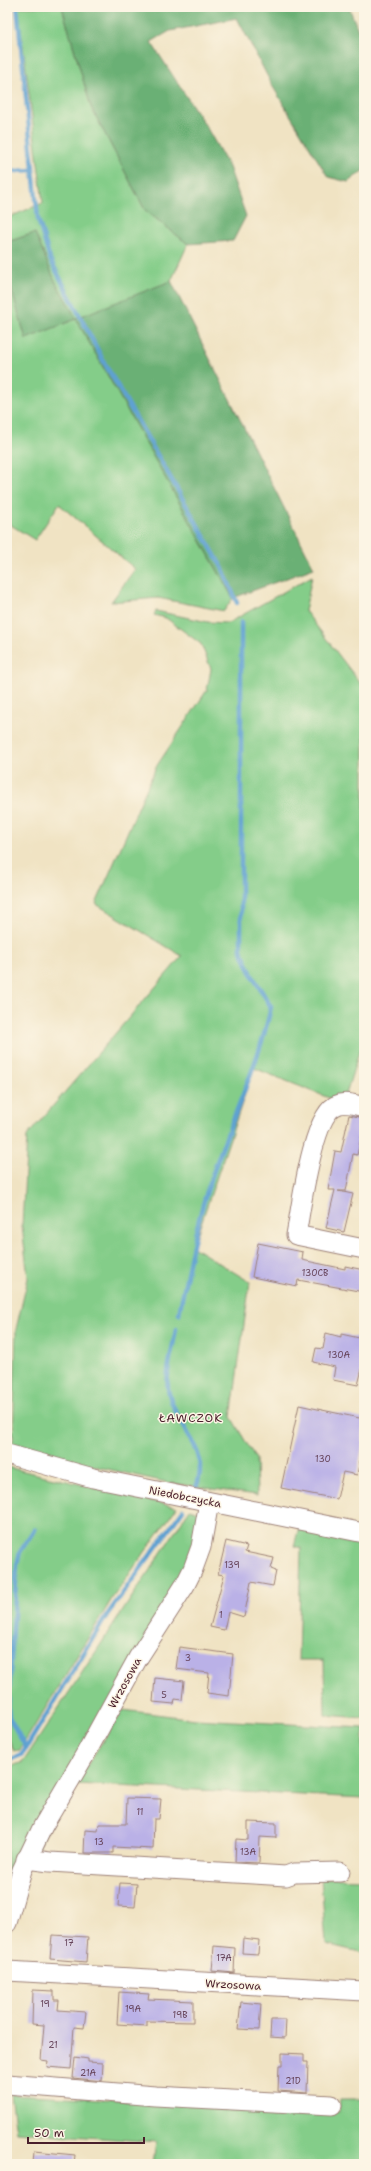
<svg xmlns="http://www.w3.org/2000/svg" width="371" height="2171" viewBox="0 0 371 2171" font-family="'Shantell Sans',sans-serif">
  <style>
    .green { fill: #84cd89; stroke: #67765a }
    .forest { fill: #6bb075; stroke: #5a6850 }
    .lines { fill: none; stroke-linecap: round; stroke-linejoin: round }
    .stream { stroke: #5ea1d2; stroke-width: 4.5 }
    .building { fill: #bab1e7 }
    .minor-casing { stroke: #9d8177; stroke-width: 21 }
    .minor { stroke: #fff; stroke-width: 19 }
    .labels { text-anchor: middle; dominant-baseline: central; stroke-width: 3; stroke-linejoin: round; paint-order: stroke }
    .number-label { font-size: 9px; fill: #66445a }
    .street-label { font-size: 11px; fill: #4a1f2b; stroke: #fcf5e5 }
    .neighbourhood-label { font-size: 12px; letter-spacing: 1px; fill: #4a1f2b; stroke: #fcf5e5 }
  </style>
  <rect width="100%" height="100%" fill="#fcf5e5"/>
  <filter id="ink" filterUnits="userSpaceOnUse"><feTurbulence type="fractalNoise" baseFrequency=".025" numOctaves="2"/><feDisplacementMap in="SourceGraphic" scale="8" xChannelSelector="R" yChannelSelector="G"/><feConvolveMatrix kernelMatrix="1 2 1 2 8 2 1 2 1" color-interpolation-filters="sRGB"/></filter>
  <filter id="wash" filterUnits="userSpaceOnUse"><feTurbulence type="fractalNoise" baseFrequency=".012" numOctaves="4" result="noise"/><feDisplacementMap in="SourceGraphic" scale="16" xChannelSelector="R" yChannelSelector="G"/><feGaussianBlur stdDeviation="0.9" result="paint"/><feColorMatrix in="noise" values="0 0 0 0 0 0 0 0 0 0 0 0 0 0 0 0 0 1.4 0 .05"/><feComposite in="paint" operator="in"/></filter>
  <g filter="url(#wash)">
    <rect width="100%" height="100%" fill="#f0e3c3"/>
    <g class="green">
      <path d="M18 7H62L91 107 145 210 188 244 171 281 76 319 233 598 224 611 158 598 111 602 135 569 59 504 35 540 9 524 7 486V274L26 339 76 318 55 281 35 233 7 242V218L43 203Z"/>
      <path d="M312 576 305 611 364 688V1043L359 1052 345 1097 334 1100 254 1068 193 1247 250 1282 231 1417 256 1459 257 1495 170 1483 13 1448 16 1329 28 1278 22 1226 27 1136 182 956 96 904 156 767 207 690 211 669 201 644 166 618 154 615 156 611 208 622 228 623Z"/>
      <path d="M7 1467 177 1507 113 1597 20 1750 14 1751 7 1735Z"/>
      <path d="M190 1509 202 1513 191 1563 7 1906V1768L23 1762Z"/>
      <path d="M299 1527 364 1541V1718L325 1715 324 1660H298L301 1548 294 1546Z"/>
      <path d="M123 1710 195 1719 364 1728V1798L75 1784Z"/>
      <path d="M321 1878 364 1879V1953L326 1944Z"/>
      <path d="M11 2094 339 2112 340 2099H364V2164H153L156 2142 16 2132Z"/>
    </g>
    <g class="forest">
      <path d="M62 7H349L364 45V170L348 182 328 177 273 87 237 18 170 31 151 42 207 128 229 167 246 216 233 241 188 244 145 210 91 107Z"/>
      <path d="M35 233 55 281 76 318 171 281 314 568 233 598 76 319 26 339 7 274V242Z"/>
    </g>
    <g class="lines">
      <g class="stream">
        <path d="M17 7 38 219 50 259 105 364 223 569 237 603"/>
        <path d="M16 171 32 170"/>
        <path d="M179 1314C188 1269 196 1222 211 1179 230 1121 258 1067 271 1007L252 975 241 950V622"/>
        <path d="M176 1329C173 1349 164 1374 169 1394 178 1431 213 1449 195 1490"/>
        <path d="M26 1748 9 1717 8 1709 17 1565 20 1552 35 1529"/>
        <path d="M7 1761 21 1755 26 1748 107 1615 183 1510"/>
      </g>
    </g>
    <g id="blocks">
      <g class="building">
        <path d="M349 1115 364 1118V1125L357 1155 353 1154 346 1191H338L353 1194 344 1232 326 1228 335 1190H328L335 1151 341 1152Z"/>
        <path d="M258 1243 303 1252 302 1260 345 1269V1266L364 1270V1292L298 1280 297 1286 252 1277Z"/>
        <path d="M326 1333 341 1337V1334L364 1339V1361L358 1385 333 1380 335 1367 313 1362 316 1348 323 1349Z"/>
        <path d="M299 1405 364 1419 362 1446 357 1475 343 1472 337 1499 281 1488Z"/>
        <path d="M226 1541 247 1546 245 1552 274 1558 271 1569 276 1571 273 1586 251 1582 244 1617 228 1612 224 1630 210 1627 224 1575 218 1574Z"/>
        <path d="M179 1647 233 1654 229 1696 207 1693 209 1673 176 1669Z"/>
        <path d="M155 1678 184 1681 182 1700 175 1699 174 1704 153 1702Z"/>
        <path d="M127 1798 161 1799 159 1819H154L153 1849 113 1847V1853H84L85 1830 98 1831 99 1824H126Z"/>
        <path d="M248 1822 276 1823V1838L260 1837 259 1863 235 1862 236 1839 248 1840Z"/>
        <path d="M120 1883 137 1884 135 1907 118 1906Z"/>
        <path d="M52 1935 88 1937 86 1962 50 1959Z"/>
        <path d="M243 1938 259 1940 258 1954 242 1953Z"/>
        <path d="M214 1946 235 1948 234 1973 212 1971Z"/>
        <path d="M33 1990 54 1991V2000H59L58 2010 86 2012 84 2028 74 2027 71 2069 47 2067 48 2061 41 2060 44 2025 32 2024Z"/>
        <path d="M119 1992 149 1994 148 1999 193 2001V2022L147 2021V2026L117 2024Z"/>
        <path d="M241 2002 261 2004 259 2030 238 2029Z"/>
        <path d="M271 2020H286L285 2038 270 2037Z"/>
        <path d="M282 2053 304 2054V2062H308L307 2093 278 2091 279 2065H282Z"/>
        <path d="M75 2057 88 2059V2062L103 2063 102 2081 73 2078Z"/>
        <path d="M34 2151 75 2155 74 2164H33Z"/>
      </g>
    </g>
  </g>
  <g filter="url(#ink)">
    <use href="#blocks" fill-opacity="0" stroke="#9d8177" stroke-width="1"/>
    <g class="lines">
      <g class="minor-casing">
        <g id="minor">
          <path d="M364 1107C356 1105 345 1101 337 1105 312 1114 301 1210 296 1235L364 1249"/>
          <path d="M7 1454 93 1478 364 1533"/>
          <path d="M26 1859 50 1862 286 1876 294 1873 340 1872"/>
          <path d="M7 1923 22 1870 43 1826 86 1753 138 1658 185 1585 193 1569 201 1547 209 1502"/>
          <path d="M7 1971 364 1991"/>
          <path d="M7 2084 155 2096 332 2105"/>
        </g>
      </g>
      <use href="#minor" class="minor"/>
    </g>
  </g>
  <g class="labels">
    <g class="number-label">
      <text x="315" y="1273">130CB</text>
      <text x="339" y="1355">130A</text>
      <text x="323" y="1459">130</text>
      <text x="232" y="1565">139</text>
      <text x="221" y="1615">1</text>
      <text x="188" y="1658">3</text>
      <text x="164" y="1695">5</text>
      <text x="140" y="1812">11</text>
      <text x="99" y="1842">13</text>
      <text x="248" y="1852">13A</text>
      <text x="69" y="1943">17</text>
      <text x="224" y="1958">17A</text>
      <text x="45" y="2004">19</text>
      <text x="133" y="2009">19A</text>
      <text x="180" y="2015">19B</text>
      <text x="53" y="2045">21</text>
      <text x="88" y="2073">21A</text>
      <text x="293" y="2081">21D</text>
    </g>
    <g class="street-label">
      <text transform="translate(185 1497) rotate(11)">Niedobczycka</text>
      <text transform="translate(125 1683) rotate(-61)">Wrzosowa</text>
      <text transform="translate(233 1985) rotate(3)">Wrzosowa</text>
    </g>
    <g class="neighbourhood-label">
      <text x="191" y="1418">ŁAWCZOK</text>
    </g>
  </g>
  <rect width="371" height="2171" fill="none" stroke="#fcf5e5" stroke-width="24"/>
  <path d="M28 2137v6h116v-6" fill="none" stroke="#4a1f2b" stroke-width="2"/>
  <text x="34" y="2137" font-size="12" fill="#4a1f2b" stroke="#fcf5e5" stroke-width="3" paint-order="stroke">50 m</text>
</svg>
